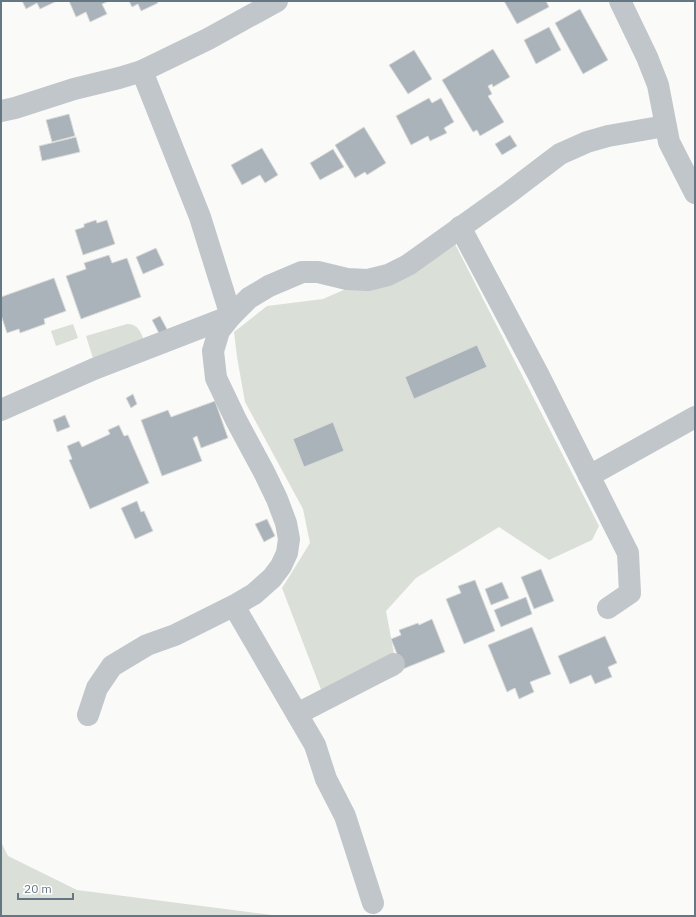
<svg xmlns="http://www.w3.org/2000/svg" width="696" height="917" viewBox="0 0 696 917" font-family="'IBM Plex Sans',sans-serif">
  <style>
    .green { fill: #dadfd7 }
    .building { fill: #aab3b9; stroke: #dcdcda }
    .lines { fill: none; stroke-linecap: round; stroke-linejoin: round }
    .street { stroke: #c1c6ca; stroke-width: 22 }
  </style>
  <rect width="100%" height="100%" fill="#fafaf8"/>
  <g class="green">
    <path d="M454 242 599 526 592 540 549 560 499 527 416 578 386 611 398 675 327 705 282 588 310 543 303 509 245 402 237 357 234 332 267 306 323 299Z"/>
    <path d="M73 324 78 338 56 346 51 331Z"/>
    <path d="M127 324C138 324 140 331 144 340L93 358 86 336Z"/>
    <path d="M1 842 8 856 77 890 280 916H1Z"/>
  </g>
  <g class="building">
    <path d="M22 1H57L40 9 37 3 26 9Z"/>
    <path d="M69 1H109L102 4 107 14 90 22 86 12 76 17Z"/>
    <path d="M129 1H157L158 3 141 11 138 4 132 7Z"/>
    <path d="M504 1H546L549 7 517 24Z"/>
    <path d="M580 9 608 60 583 74 555 23Z"/>
    <path d="M549 27 561 50 536 64 524 40Z"/>
    <path d="M493 49 510 77 493 87 492 84 488 86 492 94 488 96 504 122 480 136 477 130 473 132 442 80Z"/>
    <path d="M414 50 432 79 408 94 389 65Z"/>
    <path d="M429 98 432 103 441 98 454 122 444 128 447 133 430 141 428 136 411 145 396 116Z"/>
    <path d="M69 114 75 136 52 142 46 120Z"/>
    <path d="M364 127 386 163 367 175 365 172 355 178 335 145Z"/>
    <path d="M510 135 517 146 502 155 495 144Z"/>
    <path d="M76 137 80 152 42 161 39 146Z"/>
    <path d="M262 148 278 175 265 183 260 175 242 185 231 165Z"/>
    <path d="M333 149 344 167 320 180 310 163Z"/>
    <path d="M96 220 97 223 107 220 115 244 83 255 75 230 84 227V224Z"/>
    <path d="M156 248 164 265 143 274 136 257Z"/>
    <path d="M109 255 112 263 127 258 141 297 81 319 66 276 86 269 84 263Z"/>
    <path d="M54 278 66 311 44 319 45 324 20 333 19 329 7 333 1 315V297Z"/>
    <path d="M160 316 169 333 161 337 152 320Z"/>
    <path d="M477 345 487 367 414 399 405 377Z"/>
    <path d="M133 394 137 404 131 408 126 398Z"/>
    <path d="M215 401 228 438 201 448 197 436 193 438 202 461 162 476 141 420 168 410 171 417Z"/>
    <path d="M65 415 70 427 57 432 53 420Z"/>
    <path d="M333 422 344 451 304 467 293 439Z"/>
    <path d="M119 425 124 436 128 435 149 483 90 509 69 460 72 459 67 446 79 441 82 447 110 434 108 430Z"/>
    <path d="M137 501 141 512 144 511 153 531 135 539 121 508Z"/>
    <path d="M267 519 275 536 264 542 255 524Z"/>
    <path d="M541 569 554 601 534 609 521 577Z"/>
    <path d="M475 580 495 631 464 644 446 599 461 593 458 586Z"/>
    <path d="M502 582 509 598 491 605 485 589Z"/>
    <path d="M526 597 532 614 501 627 494 610Z"/>
    <path d="M432 619 445 652 403 669 391 639 401 635 399 630 418 623 419 625Z"/>
    <path d="M532 627 551 674 530 682 534 692 519 699 515 688 507 692 488 645Z"/>
    <path d="M605 636 617 663 608 667 612 677 595 684 591 675 570 684 558 656Z"/>
  </g>
  <g class="lines">
    <g class="street">
      <path d="M620 1 647 57 658 85 669 142 695 193"/>
      <path d="M142 71 200 217 231 316"/>
      <path d="M1 111 15 108 74 89 119 78 142 71 208 39 277 1"/>
      <path d="M460 227 538 374 628 553 630 593 608 608"/>
      <path d="M1 410 94 369 231 316"/>
      <path d="M589 476 695 417"/>
      <path d="M234 606 315 745 326 779 345 816 373 903"/>
      <path d="M297 714 394 664"/>
      <path d="M88 715 97 688 112 666 147 645 175 635 237 604 254 594 272 578 281 566 287 553 289 539 286 523 277 499 264 472 236 420 216 378 213 351 219 331 231 316 249 298 269 286 302 272H318L347 279 368 280 388 275 408 265 506 195 560 154 587 142 608 136 665 126"/>
    </g>
  </g>
  <rect width="696" height="917" fill="none" stroke="#657782" stroke-width="4"/>
  <path d="M18 893v6h55v-6" fill="none" stroke="#657782" stroke-width="2"/>
  <text x="24" y="893" font-size="12" fill="#657782" stroke="#ffffff" stroke-width="3" paint-order="stroke">20 m</text>
</svg>
